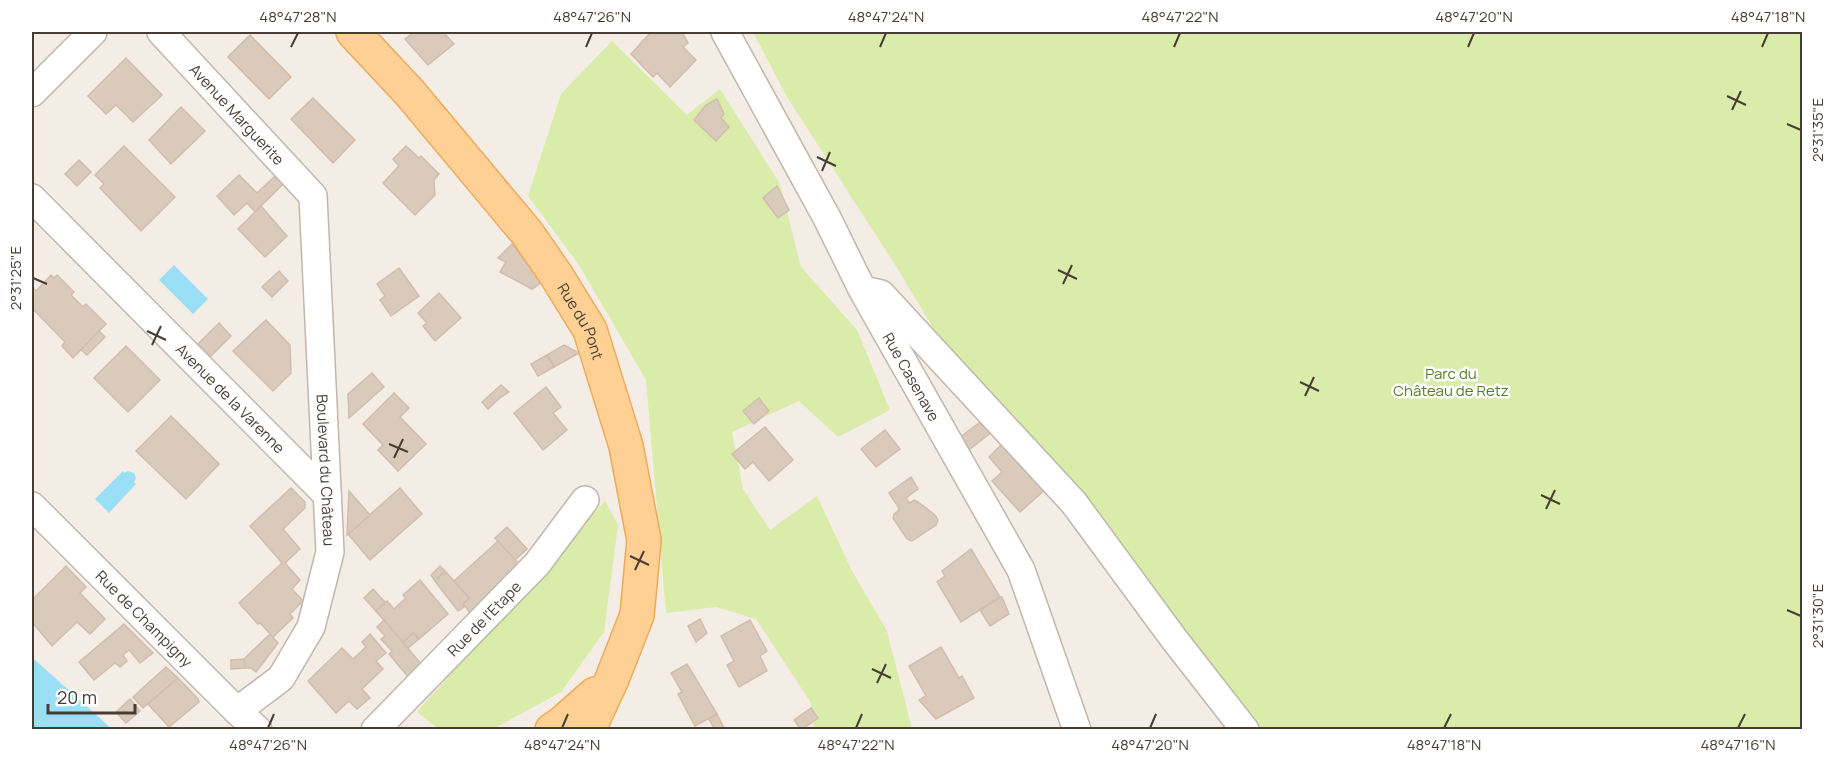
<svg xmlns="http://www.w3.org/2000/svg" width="1834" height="761" viewBox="0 0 1834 761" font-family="Manrope,sans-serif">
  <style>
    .green { fill: #d9ecaa }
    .water { fill: #9bdff7 }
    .building { fill: #dacabc; stroke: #d2bdac; stroke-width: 1.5 }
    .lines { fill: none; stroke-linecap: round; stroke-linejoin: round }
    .minor-casing { stroke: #c3b6aa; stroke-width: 30 }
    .major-casing { stroke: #eeaa59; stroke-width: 36 }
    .minor { stroke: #fff; stroke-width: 27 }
    .major { stroke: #ffd093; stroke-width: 33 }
    .ticks { fill: none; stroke: #473d34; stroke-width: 2 }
    .labels { text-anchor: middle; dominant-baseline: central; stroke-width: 5; stroke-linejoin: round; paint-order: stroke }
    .street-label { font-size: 15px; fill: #473d34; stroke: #fff }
    .park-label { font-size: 15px; fill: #537e22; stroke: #fff }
    .neatline { fill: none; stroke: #473d34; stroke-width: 2 }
    .ticks-label { font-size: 15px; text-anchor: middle; fill: #473d34 }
  </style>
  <rect width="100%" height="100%" fill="#f4ede5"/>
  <g class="green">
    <path d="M753 32H1802V729H1253L960 373 899 271 787 97Z"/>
    <path d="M612 41 687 115 720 89 780 184 801 267 857 330 890 410 838 437 799 401 732 432 743 489 770 530 817 496 851 569 887 631 912 729H814L811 703 756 619 716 607 666 613 646 380 579 265 528 196 561 94Z"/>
    <path d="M605 501 618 525 604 632 561 692 493 729H439L417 712Z"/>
  </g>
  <g class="water">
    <path d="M174 265 208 299 193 314 159 280Z"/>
    <path d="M123 471 124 473 128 471 134 473 136 478 134 482 136 484 109 513 95 499Z"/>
    <path d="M32 657 34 659 112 729H32Z"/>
  </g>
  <g class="building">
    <path d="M414 32H443L454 44 428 65 405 39Z"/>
    <path d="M651 32H682L688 43 683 47 696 60 670 87 657 73 653 77 631 54Z"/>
    <path d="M250 35 291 77 269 99 228 57Z"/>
    <path d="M126 58 162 95 133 122 116 105 106 114 88 96Z"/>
    <path d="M313 98 355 140 333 163 291 119Z"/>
    <path d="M717 99 724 114 721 118 729 127 716 141 694 120 706 105Z"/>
    <path d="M181 107 205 131 171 164 149 140Z"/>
    <path d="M124 146 175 197 141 231 100 188 104 184 95 175Z"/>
    <path d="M406 146 419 158 421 156 439 174 434 180 435 195 415 215 383 183 399 166 393 159Z"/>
    <path d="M79 160 91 172 77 186 65 174Z"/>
    <path d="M239 175 257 193 275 176 283 184 255 212 247 203 234 215 217 196Z"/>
    <path d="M777 186 789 210 778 218 763 198Z"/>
    <path d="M261 206 287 236 265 257 238 229Z"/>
    <path d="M512 244 542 282 532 289 500 272 506 262 498 258Z"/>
    <path d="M399 268 419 296 391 316 380 300 385 296 377 284Z"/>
    <path d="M279 271 288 281 272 297 262 287Z"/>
    <path d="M51 275 54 278 57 275 74 292 71 295 83 307 86 304 106 324 73 358 62 346 65 342 34 310H32V287L36 291Z"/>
    <path d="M439 293 461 318 435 341 423 326 427 323 418 313Z"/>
    <path d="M266 320 290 345 291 373 273 391 233 351Z"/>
    <path d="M219 323 231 336 210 357 198 344Z"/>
    <path d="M99 331 105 337 87 355 81 350Z"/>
    <path d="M564 345 579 353 554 367 547 355Z"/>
    <path d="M126 346 160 380 128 412 94 378Z"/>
    <path d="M547 355 554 367 538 376 531 364Z"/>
    <path d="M372 373 384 387 349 418 348 394Z"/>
    <path d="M501 385 509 392 501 397 488 409 482 402Z"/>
    <path d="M546 387 561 407 553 413 567 430 543 450 514 413Z"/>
    <path d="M394 393 409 408 400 417 426 444 398 471 378 450 383 445 363 424Z"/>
    <path d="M759 398 769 411 754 424 743 411Z"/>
    <path d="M171 416 219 464 186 499 136 451Z"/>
    <path d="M983 420 993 431 966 452 959 438Z"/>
    <path d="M765 427 793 460 769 481 753 462 745 469 732 454Z"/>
    <path d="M885 430 900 449 876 467 861 449Z"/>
    <path d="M1004 442 1046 489 1020 512 992 481 1002 472 989 457Z"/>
    <path d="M911 477 918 489 906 498 909 503 914 500 918 502 935 515 938 520 936 525 912 541 907 539 893 518 894 514 898 511 899 508 889 493Z"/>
    <path d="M291 488 305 502V508L283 529 300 549 285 563 300 580 292 589 303 601 290 614 293 618 273 637 260 623 258 624 239 603 282 563 250 526Z"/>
    <path d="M400 488 422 514 370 560 348 534Z"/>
    <path d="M349 491 370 515 347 535Z"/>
    <path d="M507 527 527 549 515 560 495 538Z"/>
    <path d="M498 541 519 564 471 614 463 604 469 598 454 581Z"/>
    <path d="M971 549 1000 597 961 622 937 582 945 576 942 571Z"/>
    <path d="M66 566 86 587 80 593 105 619 90 634 77 622 52 646 32 622V600Z"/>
    <path d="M440 566 445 571 435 581 431 575Z"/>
    <path d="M445 571 469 598 463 604 464 607 458 611 435 581Z"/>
    <path d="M420 580 448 614 419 639 413 633 403 643 376 611 387 601 394 609 406 598 403 595Z"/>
    <path d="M373 589 385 602 376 611 364 598Z"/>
    <path d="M1000 597H1002L1009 614 990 626 980 610Z"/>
    <path d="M700 619 707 633 696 642 688 626Z"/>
    <path d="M384 620 422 665 409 678 389 654 392 651 381 639 385 636 377 627Z"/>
    <path d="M750 620 767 651 760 656 767 671 739 687 727 665 734 661 721 636Z"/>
    <path d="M124 624 153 653 140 663 129 650 123 655 127 661 120 667 115 663 94 680 79 662Z"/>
    <path d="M413 633 419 639 408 648 403 643Z"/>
    <path d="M270 634 278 643 256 672 251 668H245L244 659Z"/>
    <path d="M370 634 386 653 376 661 383 669 362 689 370 698 357 709 349 701 336 713 308 681 342 648 353 659 366 647 362 642Z"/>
    <path d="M941 647 959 678 962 676 974 698 936 719 919 700 926 696 909 666Z"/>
    <path d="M244 659 245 668 231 669V660Z"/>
    <path d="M687 664 717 714 695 726 678 694 682 692 671 673Z"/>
    <path d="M166 667 178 678 143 708 133 697Z"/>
    <path d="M178 678 198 699 199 702 169 727 148 704Z"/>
    <path d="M130 699 140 711 126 723 116 712Z"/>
    <path d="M811 708 818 718 801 730 794 720Z"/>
    <path d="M717 714 725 730H715L709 719Z"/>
  </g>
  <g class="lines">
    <g class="minor-casing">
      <g id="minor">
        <path id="s1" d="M161 32 313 196 330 552 311 627 281 678 237 711"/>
        <path id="s2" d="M725 32 827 218 862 289 1021 570 1077 730"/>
        <path d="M32 93 93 32"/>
        <path id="s3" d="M32 198 327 495"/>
        <path d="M863 290 881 294 1074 503 1174 639 1245 730"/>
        <path id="s4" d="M32 506 237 711 258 730"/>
        <path id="s5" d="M375 730 537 564 585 500"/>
      </g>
    </g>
    <g class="major-casing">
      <g id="major">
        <path id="s6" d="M353 32 410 93 527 233 556 275 590 330 626 446 644 540 637 615 612 679 594 718 583 730"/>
        <path d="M552 730 561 724 595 694"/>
      </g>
    </g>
    <use href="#minor" class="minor"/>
    <use href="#major" class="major"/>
  </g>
  <path class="ticks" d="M291 47 298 33M586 47 592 33M880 47 886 33M1174 47 1180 33M1468 47 1474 33M1762 47 1768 33M1727 96 1746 105M1732 110 1741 91M1787 124 1801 130M817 157 836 166M822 171 830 152M1058 270 1077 279M33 278 47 284M1063 284 1072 265M147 331 166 340M152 345 161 326M1300 382 1319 391M1305 396 1314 377M389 444 408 452M394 458 403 439M1541 495 1560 504M1546 509 1555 490M630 556 649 565M635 570 644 551M1787 610 1801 616M872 669 891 678M877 683 886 664M268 728 274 714M562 728 568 714M856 728 862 714M1150 728 1156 714M1444 728 1451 714M1738 728 1745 714"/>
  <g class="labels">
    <g class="street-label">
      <text stroke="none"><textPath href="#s1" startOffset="112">Avenue Marguerite</textPath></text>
      <text stroke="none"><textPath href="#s6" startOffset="370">Rue du Pont</textPath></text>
      <text stroke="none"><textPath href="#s2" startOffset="392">Rue Casenave</textPath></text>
      <text stroke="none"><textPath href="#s3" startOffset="282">Avenue de la Varenne</textPath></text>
      <text stroke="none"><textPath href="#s1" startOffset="498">Boulevard du Château</textPath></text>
      <text stroke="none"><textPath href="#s5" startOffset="156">Rue de l'Etape</textPath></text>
      <text stroke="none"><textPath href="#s4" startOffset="159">Rue de Champigny</textPath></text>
    </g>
    <g class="park-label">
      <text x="1451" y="373">Parc du<tspan x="1451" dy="17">Château de Retz</tspan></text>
    </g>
  </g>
  <rect width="1834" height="761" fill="none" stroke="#ffffff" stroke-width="66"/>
  <path d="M48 704v9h87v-9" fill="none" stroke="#473d34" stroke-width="3"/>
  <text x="57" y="704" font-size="18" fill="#473d34" stroke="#ffffff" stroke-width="4.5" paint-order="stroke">20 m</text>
  <rect x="33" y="33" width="1768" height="695" class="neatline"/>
  <g class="ticks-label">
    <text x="298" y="22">48°47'28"N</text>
    <text x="592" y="22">48°47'26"N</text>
    <text x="886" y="22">48°47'24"N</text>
    <text x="1180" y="22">48°47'22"N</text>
    <text x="1474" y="22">48°47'20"N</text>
    <text x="1768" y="22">48°47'18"N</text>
    <text transform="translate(1818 130) rotate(-90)" y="5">2°31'35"E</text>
    <text transform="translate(16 278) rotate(-90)" y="5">2°31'25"E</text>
    <text transform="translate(1818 616) rotate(-90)" y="5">2°31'30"E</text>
    <text x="268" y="750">48°47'26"N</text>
    <text x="562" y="750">48°47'24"N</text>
    <text x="856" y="750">48°47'22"N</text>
    <text x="1150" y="750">48°47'20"N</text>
    <text x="1444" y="750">48°47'18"N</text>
    <text x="1738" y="750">48°47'16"N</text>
  </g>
</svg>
